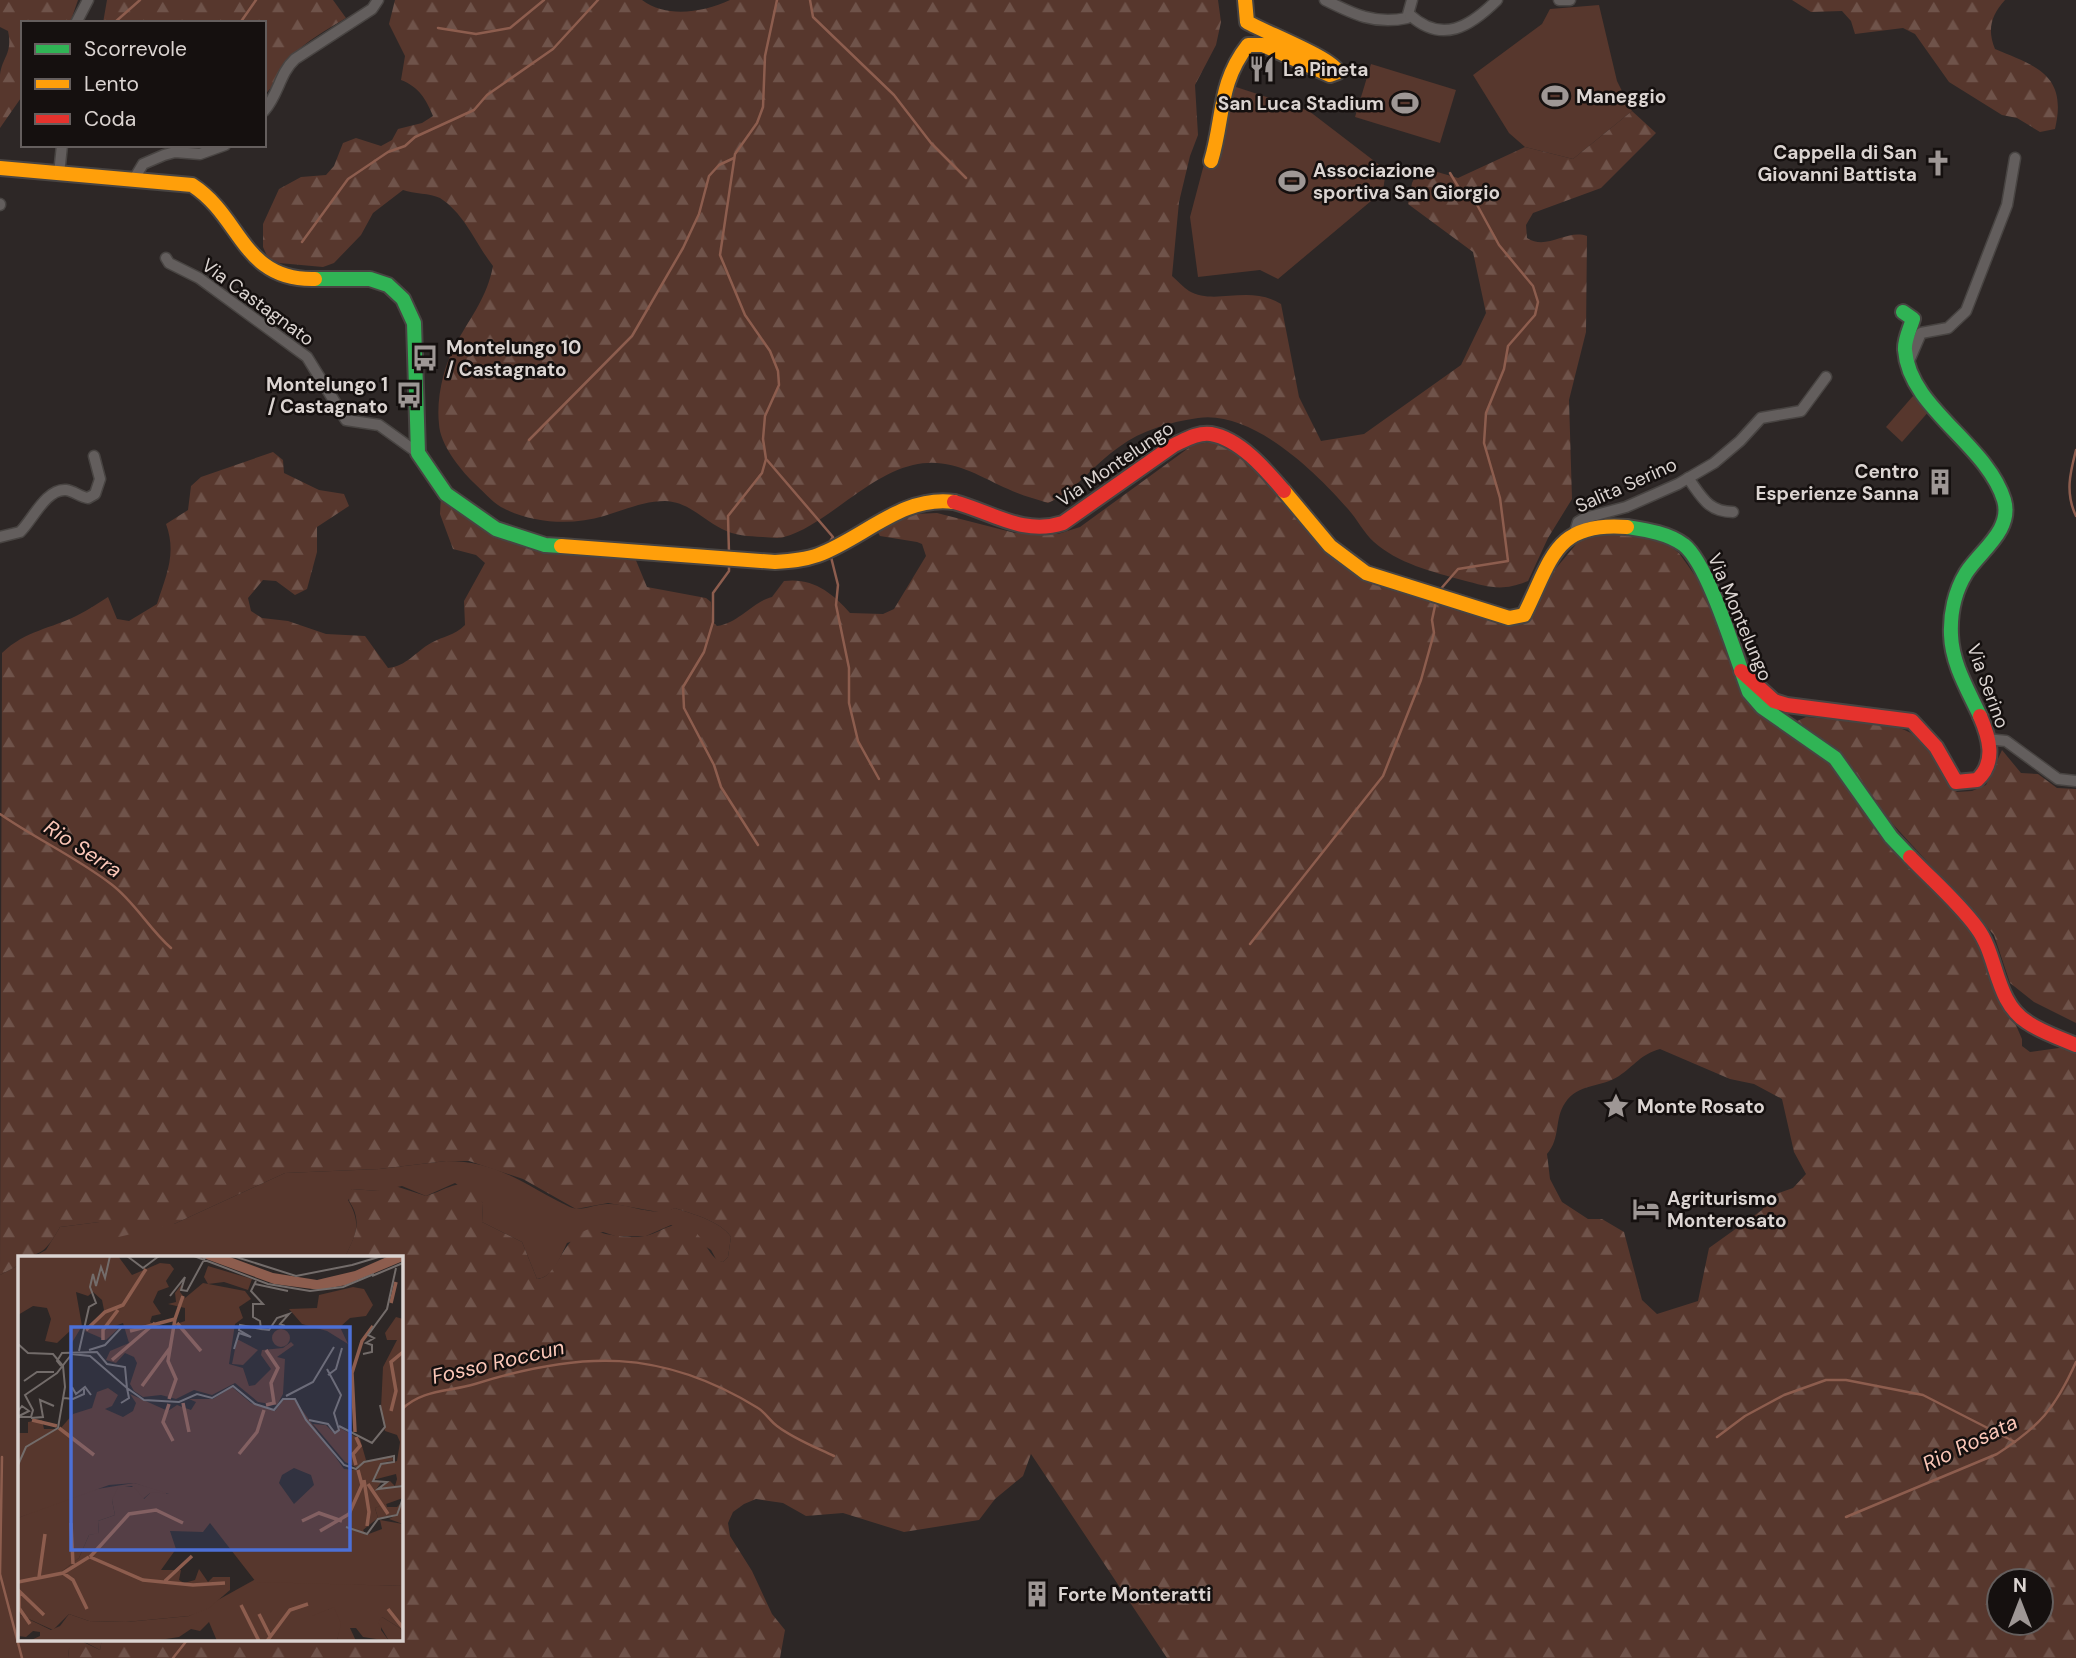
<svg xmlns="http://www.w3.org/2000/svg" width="2076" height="1658" viewBox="0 0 2076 1658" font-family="'DM Sans',sans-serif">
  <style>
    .grass { fill: #57372d }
    .forest { fill: url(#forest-firs); fill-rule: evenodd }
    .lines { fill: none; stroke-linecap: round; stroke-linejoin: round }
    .stream { stroke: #8d5d4e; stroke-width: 2.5 }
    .street-casing { stroke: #484442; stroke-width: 13 }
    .fast-casing { stroke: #484442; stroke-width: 18 }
    .slow-casing { stroke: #484442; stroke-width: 18 }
    .jam-casing { stroke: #484442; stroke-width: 18 }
    .street { stroke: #635e5d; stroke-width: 10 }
    .fast { stroke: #30b455; stroke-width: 14 }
    .slow { stroke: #ff9f0a; stroke-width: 14 }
    .jam { stroke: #e5322d; stroke-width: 14 }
    .labels { text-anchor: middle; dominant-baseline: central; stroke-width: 5; stroke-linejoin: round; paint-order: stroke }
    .poi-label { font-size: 19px; font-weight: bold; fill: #dbd4d1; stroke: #15100f; text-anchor: start }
    .street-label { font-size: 19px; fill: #dbd4d1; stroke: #15100f }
    .water-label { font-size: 21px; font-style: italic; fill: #fbc7b8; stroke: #15100f }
    .inset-river { fill: none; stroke: #8d5d4e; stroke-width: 3.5 }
    .inset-road { fill: none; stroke: #736c6a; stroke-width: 2 }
    .view { fill: #4c70d6; fill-opacity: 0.15; stroke: #4c70d6; stroke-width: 3.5 }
    .inset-edge { fill: none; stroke: #dbd4d1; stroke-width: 3.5 }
  </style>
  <defs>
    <pattern id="forest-firs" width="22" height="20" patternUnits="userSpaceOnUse" patternTransform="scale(1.75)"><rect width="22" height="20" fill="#57372d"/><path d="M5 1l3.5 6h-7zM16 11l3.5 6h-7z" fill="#6f534a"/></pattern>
  </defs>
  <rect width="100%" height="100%" fill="#2d2726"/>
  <g class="grass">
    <path d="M1599 5 1617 81 1632 111 1573 159 1525 147 1509 133 1473 75 1542 24 1550 9Z"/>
    <path d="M1371 64 1456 90 1440 143 1355 117Z"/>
    <path d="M1233 86 1309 111 1386 170 1383 191 1278 279 1260 270 1198 277 1190 217 1203 168Z"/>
    <path d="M1913 396 1930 410 1902 442 1886 427Z"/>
    <path d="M446 1161C500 1161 525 1186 570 1207 581 1212 595 1204 607 1204 630 1203 653 1218 675 1208 692 1214 721 1221 731 1237L728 1257 723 1262 717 1261 711 1250 671 1225 646 1236H615L603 1232 567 1243C560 1257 554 1277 537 1279L522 1242 482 1222 483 1203 455 1183 426 1196 402 1186 378 1191 352 1189 348 1200C362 1224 356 1235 345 1257H33L46 1250 60 1227 99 1222 174 1224 285 1173 379 1169Z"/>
    <path d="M19 1265V1639H102L100 1650 83 1641 69 1649 68 1658H0V1275Z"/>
  </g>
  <g class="forest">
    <path d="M0 0H78L70 23H23V95L0 128C0 111 0 93 0 75 2 57 13 54 8 31L0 27Z"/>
    <path d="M107 0H333L346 18C326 30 306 41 290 58 280 68 274 88 264 95V23H103Z"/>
    <path d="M395 0H642C668 19 703 12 730 0H1218L1221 22 1216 45 1195 85 1198 135 1190 156 1179 202 1172 276C1178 281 1183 287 1189 291 1215 306 1249 284 1281 304L1299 397 1321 441 1364 434 1461 365 1486 313 1473 252 1408 204 1412 183 1420 167 1458 178 1525 147 1573 159 1632 111 1656 133 1601 188 1533 213 1526 225 1527 238C1547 251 1566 229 1587 236L1586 332 1569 400 1572 499 1548 538 1528 581C1502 592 1489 587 1462 580 1433 572 1397 563 1374 542 1364 533 1357 519 1348 509 1315 471 1252 410 1198 418 1170 422 1142 430 1119 447 1093 465 1077 490 1048 503 1035 499 1020 495 1008 489 977 475 949 456 913 465 866 476 825 526 784 537 778 539 769 537 763 537 748 536 735 536 722 529 702 519 689 502 665 501 644 501 624 510 604 516 571 526 531 523 501 507 491 501 482 490 473 482 459 468 440 444 439 424 436 398 444 364 457 342 472 315 487 297 493 266 475 243 465 214 440 198 430 193 414 194 403 190L373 213 361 235 334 263 323 267 279 263 268 258 263 247V224L279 189 301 177 326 175 334 166 343 143 356 138 381 146 392 140 398 129 422 123 433 116C426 99 419 87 401 80L405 56 389 24Z"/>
    <path d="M1792 0H2005C1991 15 1987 30 1995 49 2035 66 2068 74 2055 129L2040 132 2017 118 2002 115 1949 82 1915 34 1903 28 1855 34 1851 21 1842 11 1811 12Z"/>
    <path d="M1215 442 1244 453 1267 475 1339 563 1370 581 1516 624 1532 617 1552 573 1583 536 1596 532 1626 534 1664 541 1679 553 1701 584 1734 668 1817 749 1975 931 2022 1039V1046L2030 1052 2066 1047 2076 1050V1658H1167L1031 1454 1023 1476 995 1499 979 1520 904 1532 843 1513 806 1516 783 1503 756 1499 744 1504 733 1512 728 1523 730 1536 752 1571 772 1614 785 1630 780 1658H68L69 1649 77 1639 100 1650 102 1639H401V1257H345C352 1241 361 1228 354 1210 351 1203 348 1201 347 1194L352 1189 378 1191 389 1184 426 1196C458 1186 458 1174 483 1203L482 1222 522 1242 537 1279C560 1277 559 1237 592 1228 599 1236 638 1239 649 1235 660 1232 668 1224 680 1225 705 1228 706 1259 723 1262L728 1257 731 1237C721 1221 692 1214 675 1208L664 1213 608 1203 576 1209 523 1179 469 1161H446L379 1169 285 1173 174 1224 110 1239 99 1222 60 1227C49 1246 43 1257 19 1257V1265L0 1275 2 653C26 630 51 629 78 615 88 610 98 603 108 597L117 619 129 621 157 604C166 575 177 554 166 524L188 510 191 486 201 477 273 452 283 460 284 473 319 490 344 494 349 506 317 527V552L307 589 295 595 276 581 263 580 248 598 251 611 262 618 288 621 326 634 365 636 388 668C407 666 415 652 431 643 443 636 454 636 465 625L464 601 485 563 476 555 453 549 440 514 441 495 454 509 487 531 635 558 647 587 706 598 711 602 712 621 717 626C739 623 752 602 772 597L784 581C812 577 833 593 850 613L883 614 894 609 926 556 922 544 917 542 880 536 877 531 880 526 914 514 937 513 1015 533 1058 534 1080 527 1194 444ZM1660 1049 1730 1079 1754 1084 1782 1099 1794 1152 1806 1174 1793 1188 1773 1195 1762 1210 1709 1248 1698 1301 1657 1314 1642 1300 1624 1232 1602 1219H1588L1562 1202 1550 1179 1547 1154C1561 1138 1554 1119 1565 1103 1578 1083 1601 1088 1619 1076 1634 1066 1641 1054 1660 1049ZM1999 1581H2041V1623H1999Z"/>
    <path d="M1806 717C1834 720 1892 719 1914 735 1934 750 1938 777 1957 792L1972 791 1986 785 2002 750 2021 773 2038 774 2057 788 2076 789V1023L2034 1002 2010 983 1994 935 1890 821 1839 750 1797 721Z"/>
  </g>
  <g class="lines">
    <g class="stream">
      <path d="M810 0 813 17 894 95 931 143 966 178"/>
      <path d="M114 23 140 0"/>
      <path d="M240 23 256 0"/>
      <path d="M438 28 476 34 510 28 544 0"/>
      <path d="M302 242 348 179 388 152 405 146 415 137 474 110 487 95 553 49 598 0"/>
      <path d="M529 440 632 336 683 248 699 214 709 176 719 165 734 158"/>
      <path d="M2076 450C2070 473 2065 493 2076 516"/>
      <path d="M767 460 833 537 829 543"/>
      <path d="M729 553 728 516 762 473 766 459 763 439 765 416 779 385 778 371 770 351 745 315 720 255 735 154 757 123 763 107 765 56 777 0"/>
      <path d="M830 553 838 585 836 605 849 668V703L858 741 879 779"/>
      <path d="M729 563V571L713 593V622L704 652 683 687 684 708 714 765 721 787 758 845"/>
      <path d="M1439 591 1458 569 1508 561 1500 498 1484 443 1486 413 1504 369 1508 346 1535 315 1538 302 1533 286 1499 245 1475 201 1459 188 1450 173"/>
      <path d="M0 814C36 839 76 857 111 884 135 902 149 929 171 948"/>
      <path d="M1250 944 1383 776 1421 680 1434 633 1432 620 1436 601"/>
      <path d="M401 1410C422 1389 449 1392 475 1384 580 1351 661 1348 758 1408 765 1412 770 1421 777 1426 794 1439 815 1447 834 1456"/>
      <path d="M1717 1437 1745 1416 1784 1395 1826 1380H1846L1923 1395 2015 1442"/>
      <path d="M2 1457 0 1574 22 1658"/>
      <path d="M1846 1517 1997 1454C2039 1427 2055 1409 2076 1362"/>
      <path d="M173 1658 188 1639"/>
    </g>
    <g class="street-casing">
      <g id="street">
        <path d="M1325 0C1353 14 1375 25 1407 18L1412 0"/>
        <path d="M1559 0H1570"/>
        <path d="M1410 15C1442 44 1470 27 1497 0"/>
        <path d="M76 23 88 0"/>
        <path d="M264 111C279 94 279 74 295 59L372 9 378 0"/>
        <path d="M59 174 62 145"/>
        <path d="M134 179 143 164 164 155 175 152 200 154 225 145"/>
        <path d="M0 204V205"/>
        <path d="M166 258 169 263 199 278 307 357 346 420 379 425 418 453"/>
        <path d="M1909 361 1921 333 1948 328 1966 311 2007 205 2015 158"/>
        <path d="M1688 478C1702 497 1708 512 1733 512"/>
        <path d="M1575 532 1578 522 1585 518 1626 507 1678 484 1714 463 1740 441 1761 418 1801 411 1826 377"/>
        <path d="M0 537 20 532C32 521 46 488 66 490 74 491 80 497 88 498L95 494 100 479 94 456"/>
        <path d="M1987 739 2006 741 2058 779 2076 781"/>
      </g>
    </g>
    <g class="fast-casing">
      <g id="fast">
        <path d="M315 279H370L388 285 403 299 414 323 418 453 446 494 496 529 545 545 561 546"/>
        <path d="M1903 312 1913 319C1910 329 1904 340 1905 350 1909 408 1987 444 2004 500 2013 530 1980 551 1966 573 1955 591 1950 614 1951 635 1952 664 1968 690 1980 716"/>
        <path d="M1627 527C1646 530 1668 533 1684 545 1709 565 1736 658 1749 692L1762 707 1835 758 1891 837 1910 857"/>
      </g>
    </g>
    <g class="slow-casing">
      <g id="slow">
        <path d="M1211 161C1224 118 1218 83 1248 45H1263L1330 75 1338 72C1334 59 1264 32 1247 22L1245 0"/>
        <path d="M0 168 192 185C242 217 242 281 315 279"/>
        <path d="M1284 491 1330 546 1366 573 1509 618 1524 615C1552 560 1554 521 1627 527"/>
        <path d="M561 546 775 562C790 561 804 560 818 555 864 538 902 495 954 502"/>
      </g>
    </g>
    <g class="jam-casing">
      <g id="jam">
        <path d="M954 502C992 512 1023 536 1063 523L1174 445C1185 440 1198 432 1211 434 1240 439 1266 470 1284 491"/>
        <path d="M1741 671 1774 701 1787 705 1912 721 1936 747 1956 782 1977 780C1997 762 1989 737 1980 716"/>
        <path d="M1910 857C1932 880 1958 902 1977 928 1998 956 1995 1002 2027 1022 2041 1032 2060 1038 2076 1045"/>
      </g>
    </g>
    <use href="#street" class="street"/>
    <use href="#fast" class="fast"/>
    <use href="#slow" class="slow"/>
    <use href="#jam" class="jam"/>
  </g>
  <defs>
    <g id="restaurant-bare" transform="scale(2.1)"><path d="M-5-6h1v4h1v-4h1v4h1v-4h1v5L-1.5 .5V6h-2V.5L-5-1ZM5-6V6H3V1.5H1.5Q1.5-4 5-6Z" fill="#9e9795" stroke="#15100f" stroke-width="2.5" paint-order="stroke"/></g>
    <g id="stadium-bare" transform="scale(2.1)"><path d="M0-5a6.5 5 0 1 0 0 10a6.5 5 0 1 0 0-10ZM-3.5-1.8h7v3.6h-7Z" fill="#9e9795" stroke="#15100f" stroke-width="2.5" paint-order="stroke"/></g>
    <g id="church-bare" transform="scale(2.1)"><path d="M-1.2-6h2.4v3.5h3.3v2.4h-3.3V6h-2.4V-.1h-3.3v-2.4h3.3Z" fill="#9e9795" stroke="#15100f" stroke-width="2.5" paint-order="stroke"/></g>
    <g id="bus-bare" transform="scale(2.1)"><path d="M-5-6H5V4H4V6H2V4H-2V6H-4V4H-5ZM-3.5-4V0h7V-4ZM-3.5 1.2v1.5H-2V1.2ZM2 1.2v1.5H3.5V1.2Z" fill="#9e9795" stroke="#15100f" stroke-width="2.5" paint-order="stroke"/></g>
    <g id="building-bare" transform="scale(2.1)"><path d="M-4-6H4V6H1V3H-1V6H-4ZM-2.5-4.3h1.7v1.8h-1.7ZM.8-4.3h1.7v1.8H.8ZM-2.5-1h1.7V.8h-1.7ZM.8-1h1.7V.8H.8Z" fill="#9e9795" stroke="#15100f" stroke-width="2.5" paint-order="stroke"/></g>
    <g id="sight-bare" transform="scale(2.1)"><path d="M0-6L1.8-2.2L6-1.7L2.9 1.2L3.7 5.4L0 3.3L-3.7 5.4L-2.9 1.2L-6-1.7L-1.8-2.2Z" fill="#9e9795" stroke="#15100f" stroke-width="2.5" paint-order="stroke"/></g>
    <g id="hotel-bare" transform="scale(2.1)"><path d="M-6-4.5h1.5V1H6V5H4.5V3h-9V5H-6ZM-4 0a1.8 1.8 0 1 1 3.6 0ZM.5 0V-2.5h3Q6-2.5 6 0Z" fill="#9e9795" stroke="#15100f" stroke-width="2.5" paint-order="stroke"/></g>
  </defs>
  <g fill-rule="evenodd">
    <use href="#restaurant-bare" x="1262" y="69"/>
    <use href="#stadium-bare" x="1555" y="96"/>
    <use href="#stadium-bare" x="1405" y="103"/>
    <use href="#church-bare" x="1938" y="163"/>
    <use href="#stadium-bare" x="1292" y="181"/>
    <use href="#bus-bare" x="425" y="358"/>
    <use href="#bus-bare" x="409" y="395"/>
    <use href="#building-bare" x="1940" y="482"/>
    <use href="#sight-bare" x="1616" y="1106"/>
    <use href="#hotel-bare" x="1646" y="1209"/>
    <use href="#building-bare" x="1037" y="1594"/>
  </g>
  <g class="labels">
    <g class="poi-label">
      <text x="1283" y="69">La Pineta</text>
      <text x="1576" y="96">Maneggio</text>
      <text x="1384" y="103" text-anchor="end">San Luca Stadium</text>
      <text x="1917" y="152" text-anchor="end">Cappella di San<tspan x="1917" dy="22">Giovanni Battista</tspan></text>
      <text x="1313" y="170">Associazione<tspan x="1313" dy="22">sportiva San Giorgio</tspan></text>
      <text x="446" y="347">Montelungo 10<tspan x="446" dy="22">/ Castagnato</tspan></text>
      <text x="388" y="384" text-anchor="end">Montelungo 1<tspan x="388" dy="22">/ Castagnato</tspan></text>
      <text x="1919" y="471" text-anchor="end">Centro<tspan x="1919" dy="22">Esperienze Sanna</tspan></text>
      <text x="1637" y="1106">Monte Rosato</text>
      <text x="1667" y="1198">Agriturismo<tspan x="1667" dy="22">Monterosato</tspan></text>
      <text x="1058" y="1594">Forte Monteratti</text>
    </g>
    <g class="street-label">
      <text transform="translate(258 302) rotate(36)">Via Castagnato</text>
      <text transform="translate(1115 464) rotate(-34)">Via Montelungo</text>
      <text transform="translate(1626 485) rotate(-24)">Salita Serino</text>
      <text transform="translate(1740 617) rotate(67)">Via Montelungo</text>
      <text transform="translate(1988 686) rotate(70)">Via Serino</text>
    </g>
    <g class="water-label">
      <text transform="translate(83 849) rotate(33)">Rio Serra</text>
      <text transform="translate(498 1362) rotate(-13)">Fosso Roccun</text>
      <text transform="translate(1970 1443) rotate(-26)">Rio Rosata</text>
    </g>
  </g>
  <g transform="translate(18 1256)">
    <rect width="385" height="385" fill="#2d2726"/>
    <path d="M190 10 234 23 230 34 206 26 190 28 186 21ZM254 82a9 9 0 1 1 18 0a9 9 0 1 1-18 0ZM219 83 240 94 225 109 214 108ZM116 227 147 235 150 241 132 237 125 243 114 230 100 232 101 238 94 244 97 259 80 265 81 278 71 279 61 302 42 317 0 326V262L61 236ZM385 245V268L371 263 380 258 360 262 357 252 368 247 369 251H379ZM236 324 385 330V374L364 361 363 374 371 385 345 381 338 372H332L338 385H319L321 373 311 353 296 367 294 385H199L191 366 182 375 173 373 161 381 135 385H11L22 380V376L15 375 8 381 0 380V358L33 374 42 370 51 358 71 365 108 366 171 360Z" fill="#57372d"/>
    <path d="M0 0H100L114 19 142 7 152 8 156 13 148 25 151 31 140 35 135 46 143 58 134 60 132 66 144 73 167 65V52L150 48 158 46 157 37 164 28 162 36 167 42 185 27 227 35 233 43 221 51 225 62 217 68 211 108 225 112 231 130 237 129 253 113 243 99 244 94 265 92 273 86 276 89 259 101 267 103 265 138 259 149 240 146 217 127 194 139 176 134 158 143 143 139 125 141 116 135 112 128 119 107 116 101 107 97 98 107 88 104 92 95 111 87 105 67 97 70 100 73 88 84 67 75 86 54 84 44 75 36 70 40 58 36 64 70 52 90 53 74 39 87 27 85 33 63 29 52 15 50 0 59ZM335 31 346 33 355 49 348 60 332 62 322 71 330 88 309 75 284 68 271 53 299 52 301 39ZM378 61 385 63V229L362 232 372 225 377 230 379 223 378 218 355 224 363 209 379 205 382 186 379 179 367 175 363 152 365 111 379 84H369L367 77ZM214 131 233 147 257 155 266 143 277 144 326 213 339 214 345 207 372 200 377 204 363 207 354 225H364L359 232 385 231V242L357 252 360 262 345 274 348 279 364 273 362 264 385 268V330L238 326 192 267 185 276 152 275 158 293 143 314H163L161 324 166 327 177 324 181 313 190 326 195 321H212V334L191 352 171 360 108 366 71 365 51 358 35 374 0 358V326L42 317 61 302 71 279 81 277 80 265 97 259 94 244 100 231H116L126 243 133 236 151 238 116 227 91 229 0 262V177H10V166L24 164 26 173H42L55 158 74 152 79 136 90 132 100 139 94 150 87 153 105 161 115 155 118 147 112 138 150 155 159 149 173 154 178 146 171 143H195ZM276 212 293 219 296 229 276 248 261 227 264 219ZM295 168 308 169 315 176 322 172 342 183 348 204 340 212 327 206ZM316 351 323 368 319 385H294V360ZM364 361 385 374V385H371L360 366Z" fill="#57372d" fill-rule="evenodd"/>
    <path d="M180 0H209L255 17 299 24 337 15 371 0H385V5L328 29 302 34 256 28Z" fill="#8d5d4e"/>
    <path class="inset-river" d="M373 47 378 26M159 67 183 95M68 74 87 56 105 49 128 13M112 75 157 63 165 40M85 84V74L100 54M94 104 137 67M124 130 152 92M151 143 158 123 150 105 157 63M165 147 171 176M151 148 145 166 155 185M248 149 256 147 253 127 260 112 248 94M373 155 378 135 373 106 385 96M14 164 39 170M41 172 76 199M337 176 334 117 344 85 355 70M221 198 239 176 246 154M338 209 335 198 342 190 338 181M346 224 351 256 349 270M350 228 370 258M284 265 301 257 324 265M53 267 55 308M302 275 331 258 344 229 340 214M72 301 125 324 175 329 207 327M72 301 111 258 138 254 165 267M45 317 55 324 69 353M21 321 27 278M147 325 174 300M0 326 45 317 71 301M0 334 26 359M1 337V352L12 368M223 349 241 385M370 353 385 372M241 358 252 380M249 385 272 354 290 348"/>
    <path class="inset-road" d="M109 0 125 12 141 0M176 0 250 28 292 35 325 31 356 18M215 0 278 20 334 9M334 9 364 0M354 20 385 7M237 28 270 35M152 40 167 21 163 34 169 35 188 0M243 73 251 74 259 62 271 58 262 68 267 70M0 88 10 97 35 98 45 110 47 131 40 172 8 191 0 209M216 93 221 77 233 81 221 74 222 69 243 73 242 65 235 61V48H245L233 35 238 25M71 94 87 89 104 71M61 95 71 51 78 47 72 31 75 18 78 30 83 11 87 22 92 0M53 98 72 100 109 132 111 142 103 147M345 98 354 96V89L348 87 356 82 350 79 369 53 378 12M43 110 39 105 44 97 79 96 89 108 107 111 109 132 126 144 161 146 179 138 194 142 215 130 237 148 256 154 265 143H277L288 164 326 209 338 213 346 206 376 200V206L363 208 355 225 369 226 360 233 385 230M310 119 318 113 324 92M6 125 19 116H36M54 131 58 138 67 131 73 139M268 140 295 126 316 91M46 142 55 143 66 138V133M0 155 4 150 11 155 1 160M0 161H13L15 154 7 139 39 117 53 99M13 162 25 161 22 144 36 150M291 164 310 168 317 177 321 174 316 157 323 139 309 113M321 170 354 187 367 171 362 149M328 271 349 278 360 263 379 259 385 242"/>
    <path class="view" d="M53 71H332V294H53Z"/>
    <rect width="385" height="385" class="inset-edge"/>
  </g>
  <rect x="21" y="21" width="245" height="126" fill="#15100f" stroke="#645e5d" stroke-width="2"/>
  <rect x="35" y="44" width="35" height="10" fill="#30b455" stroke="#645e5d" stroke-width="2"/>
  <text x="84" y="56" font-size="21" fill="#dbd4d1">Scorrevole</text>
  <rect x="35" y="79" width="35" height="10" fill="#ff9f0a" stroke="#645e5d" stroke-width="2"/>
  <text x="84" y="91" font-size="21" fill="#dbd4d1">Lento</text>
  <rect x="35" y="114" width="35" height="10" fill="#e5322d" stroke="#645e5d" stroke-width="2"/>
  <text x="84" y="126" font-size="21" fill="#dbd4d1">Coda</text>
  <g transform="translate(2020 1602)"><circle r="33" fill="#15100f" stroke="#645e5d" stroke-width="2"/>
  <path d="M0-5L12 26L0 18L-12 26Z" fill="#9e9795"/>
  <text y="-10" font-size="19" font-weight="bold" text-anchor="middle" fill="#dbd4d1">N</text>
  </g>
</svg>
